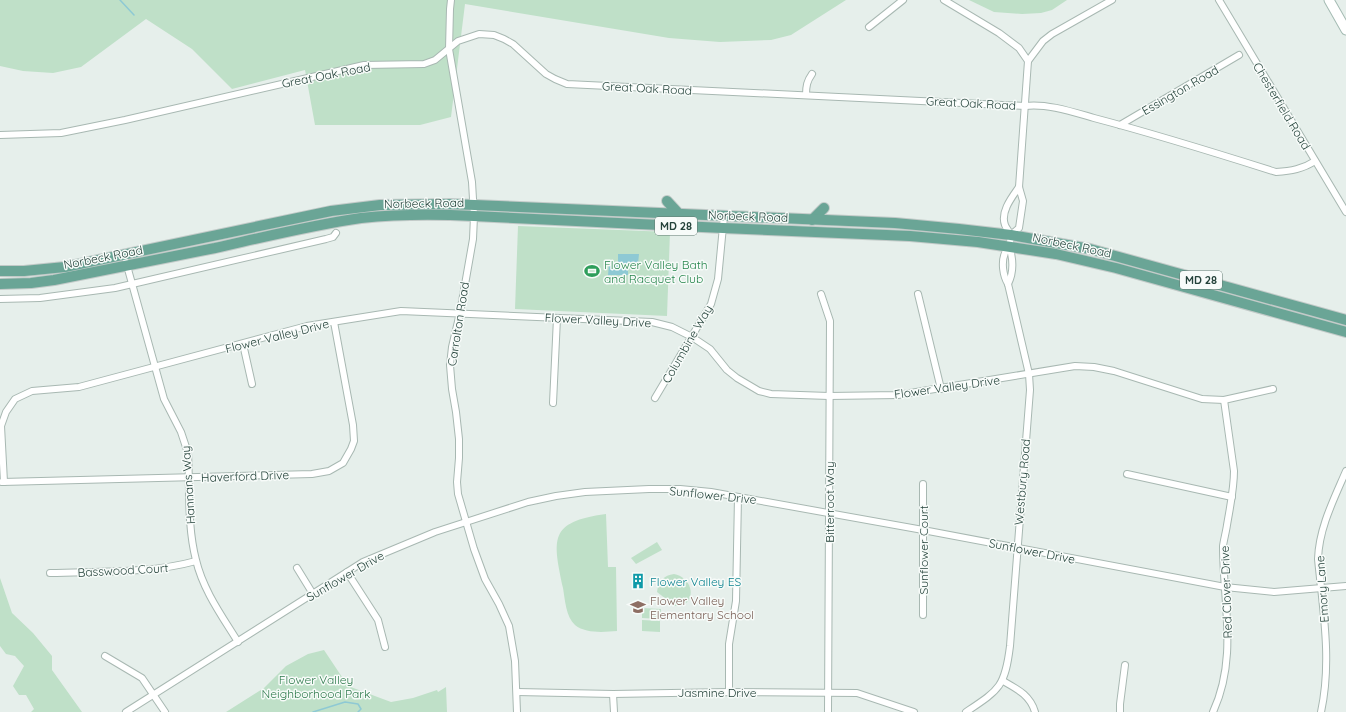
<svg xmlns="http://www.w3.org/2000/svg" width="1346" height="712" viewBox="0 0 1346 712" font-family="Quicksand,sans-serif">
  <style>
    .green { fill: #bfe0c8 }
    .water { fill: #8ec9d4 }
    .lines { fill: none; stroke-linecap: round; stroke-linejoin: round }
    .stream { stroke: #8ec9d4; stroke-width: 1.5 }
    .street-casing { stroke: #a8b8b2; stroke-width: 8 }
    .secondary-casing { stroke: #a4bbb3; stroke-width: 11 }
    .primary-casing { stroke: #c2cac8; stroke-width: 12 }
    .street { stroke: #fff; stroke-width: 6 }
    .secondary { stroke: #fff; stroke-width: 9 }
    .primary { stroke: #6aa596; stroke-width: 10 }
    .labels { text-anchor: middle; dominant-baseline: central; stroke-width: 3; stroke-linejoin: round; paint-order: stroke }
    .shield { fill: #f7fbf9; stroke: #637a73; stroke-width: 1 }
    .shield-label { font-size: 11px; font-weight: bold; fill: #24423a }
    .street-label { font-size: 12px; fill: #24423a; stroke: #f7fbf9 }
    .leisure-label { font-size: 12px; fill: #27864d; stroke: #f7fbf9; text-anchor: start }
    .culture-label { font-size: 12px; fill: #0d838f; stroke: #f7fbf9; text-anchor: start }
    .education-label { font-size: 12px; fill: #785e54; stroke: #f7fbf9; text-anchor: start }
    .park-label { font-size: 12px; fill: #2d7a4b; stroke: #f7fbf9 }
  </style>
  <rect width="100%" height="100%" fill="#e6efeb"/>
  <g class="green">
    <path d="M0 0H846L791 35 771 40 720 42 669 38 465 4 451 117 420 125H315L305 70 232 89 192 49 146 19 81 67 53 73 23 71 0 66Z"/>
    <path d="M969 0H1067L1052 10 1041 13 1022 14 994 12Z"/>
    <path d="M518 226 670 232 667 316 515 309Z"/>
    <path d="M606 514 608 567H616L617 631C605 632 586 634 575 625 566 617 565 600 563 588 553 539 548 522 606 514Z"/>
    <path d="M657 542 662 550 636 564 631 558Z"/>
    <path d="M674 574C690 577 698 597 682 606H675L657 592C658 582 664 575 674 574Z"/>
    <path d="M0 578 12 613 33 633 52 656V670L82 712H31L34 709 26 695H19L13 686 24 666 15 656 6 654 0 646Z"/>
    <path d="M642 608 661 609 660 619 642 618Z"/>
    <path d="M642 620 660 621V632L642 631Z"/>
    <path d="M324 650 348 686 391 702 413 698 437 690 438 692 446 687 447 712H226L264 688 286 666 308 654Z"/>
  </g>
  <path class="water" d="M618 254H639L638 264H628V275H608L609 265H618Z"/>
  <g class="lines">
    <g class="stream">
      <path d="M120 0 134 15"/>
      <path d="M313 712 345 702 358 704 361 709 358 712"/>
    </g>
    <g class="street-casing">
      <g id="street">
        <path d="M451 0 450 9 449 49 472 182 474 216 473 239 460 313 452 347 450 365 452 389 456 412 459 439V458L457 482 458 494 474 549 485 579 499 604 509 626 515 661 517 712"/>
        <path d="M944 0 999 33 1019 48 1028 61"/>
        <path d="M1219 0 1346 212"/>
        <path d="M869 27 903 0"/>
        <path d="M806 95C806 86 807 81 812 74"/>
        <path d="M1120 125 1239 55"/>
        <path d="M0 135 61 133 125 120 364 65 424 64 435 60 458 41 479 34 494 35 504 39 513 44 546 74 555 79 567 84 1025 106C1046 103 1073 112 1094 118 1155 134 1216 153 1276 172 1291 171 1303 169 1315 161"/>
        <path d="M1011 235 1019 228 1023 201 1019 187 1028 61 1043 41 1052 34 1112 0"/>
        <path d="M126 262 164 399 181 432 188 453C190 489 187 525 196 560 203 590 222 616 238 642"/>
        <path d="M1008 284C1014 272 1013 258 1009 246"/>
        <path d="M821 294 830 321 828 712"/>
        <path d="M918 294 941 389"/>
        <path d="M0 299 40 298 115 288 326 239 333 237 336 233"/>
        <path d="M243 344 252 384"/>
        <path d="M655 398 711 304 718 279 724 216"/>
        <path d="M553 403 557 318"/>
        <path d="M1127 474 1232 497"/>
        <path d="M2 482 312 474 329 471 343 463 351 449 354 441 353 425 334 322"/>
        <path d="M4 482 1 426 6 412 15 399 32 391 79 387 307 326 401 311 652 322 672 327 692 337 710 349 727 370 737 378 759 391 771 394 829 396 898 395 1075 366 1094 367 1114 371 1202 399 1224 400 1273 389"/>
        <path d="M923 484V615"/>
        <path d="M297 568 313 594"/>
        <path d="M347 572 378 620 385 647"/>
        <path d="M50 573C98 571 149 574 196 561"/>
        <path d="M105 656 142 678 165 712"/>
        <path d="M1003 681C1017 689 1030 695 1035 712"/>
        <path d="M517 692 613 694 729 692 857 693 914 712"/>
        <path d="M729 692V644L736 601 738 497"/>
        <path d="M613 694 614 712"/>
        <path d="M126 712 363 562 435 532 528 502 556 496 585 492 649 489H680L711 492 923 530 1225 587 1274 592 1346 586"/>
        <path d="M966 712C999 690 1005 687 1010 646L1030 390 1029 374 1008 284C1003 276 1001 262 1005 253 1007 248 1011 243 1011 236 1010 232 1006 228 1005 225 1000 212 1012 197 1019 187"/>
        <path d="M1120 712V704L1125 665"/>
        <path d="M1213 712C1238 658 1223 603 1223 546 1224 539 1226 532 1227 525 1230 507 1234 489 1234 471L1224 400"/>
        <path d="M1321 712C1332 662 1323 610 1318 559 1319 528 1334 499 1346 471"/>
      </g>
    </g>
    <g class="secondary-casing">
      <path id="secondary" d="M1329 0 1346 30"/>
    </g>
    <g class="primary-casing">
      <g id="primary">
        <path d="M667 201 679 214"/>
        <path d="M812 220 824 208"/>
        <path d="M0 271H24L65 267 331 211 380 205 451 204 895 223 959 229 1011 235 1090 249 1346 320"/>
        <path d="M0 284 31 283 54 280C108 269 162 259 215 248 264 237 312 225 361 218 399 214 436 214 474 216L723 228 910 236 978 242 1056 254 1116 268 1346 332"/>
      </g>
    </g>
    <use href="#street" class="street"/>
    <use href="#secondary" class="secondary"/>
    <use href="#primary" class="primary"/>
  </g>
  <defs>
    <g id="stadium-bare" transform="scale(1.2)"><path d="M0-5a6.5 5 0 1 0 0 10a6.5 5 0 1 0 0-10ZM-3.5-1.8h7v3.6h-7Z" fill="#2e9e5b" stroke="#f7fbf9" stroke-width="2.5" paint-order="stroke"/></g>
    <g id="building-bare" transform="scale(1.2)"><path d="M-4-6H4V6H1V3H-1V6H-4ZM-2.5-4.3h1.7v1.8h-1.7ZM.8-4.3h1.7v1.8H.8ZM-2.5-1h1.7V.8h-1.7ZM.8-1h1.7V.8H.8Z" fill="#0f9aa8" stroke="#f7fbf9" stroke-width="2.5" paint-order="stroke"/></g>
    <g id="school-bare" transform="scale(1.2)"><path d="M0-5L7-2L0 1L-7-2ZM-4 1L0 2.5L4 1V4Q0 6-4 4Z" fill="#8d6e63" stroke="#f7fbf9" stroke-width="2.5" paint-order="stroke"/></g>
  </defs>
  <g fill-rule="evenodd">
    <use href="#stadium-bare" x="592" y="271"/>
    <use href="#building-bare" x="638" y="581"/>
    <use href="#school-bare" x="638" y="607"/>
  </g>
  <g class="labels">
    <g class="shield">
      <rect x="655" y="217" width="42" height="18" rx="3"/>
      <rect x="1180" y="271" width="42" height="18" rx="3"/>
    </g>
    <g class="shield-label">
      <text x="676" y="226">MD 28</text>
      <text x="1201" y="280">MD 28</text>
    </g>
    <g class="street-label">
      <text transform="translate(326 75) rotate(-11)">Great Oak Road</text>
      <text transform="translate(647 88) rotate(3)">Great Oak Road</text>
      <text transform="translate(1180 90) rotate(-30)">Essington Road</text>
      <text transform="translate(971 103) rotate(3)">Great Oak Road</text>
      <text transform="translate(1282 106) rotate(59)">Chesterfield Road</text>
      <text transform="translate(424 203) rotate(-1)">Norbeck Road</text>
      <text transform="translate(748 216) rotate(2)">Norbeck Road</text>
      <text transform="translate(1072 245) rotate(12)">Norbeck Road</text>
      <text transform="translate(103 257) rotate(-11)">Norbeck Road</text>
      <text transform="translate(598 320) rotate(3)">Flower Valley Drive</text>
      <text transform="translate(458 324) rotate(-81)">Carrolton Road</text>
      <text transform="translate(277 336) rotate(-14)">Flower Valley Drive</text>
      <text transform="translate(687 344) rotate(-60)">Columbine Way</text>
      <text transform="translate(947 387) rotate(-8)">Flower Valley Drive</text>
      <text transform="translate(245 476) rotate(-2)">Haverford Drive</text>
      <text transform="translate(1022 482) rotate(-85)">Westbury Road</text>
      <text transform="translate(188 485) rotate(-94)">Hannans Way</text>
      <text transform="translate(713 495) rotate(6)">Sunflower Drive</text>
      <text transform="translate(829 502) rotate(-90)">Bitterroot Way</text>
      <text transform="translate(923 550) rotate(-90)">Sunflower Court</text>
      <text transform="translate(1032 551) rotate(11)">Sunflower Drive</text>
      <text transform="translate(123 570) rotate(-3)">Basswood Court</text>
      <text transform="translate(345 576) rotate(-30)">Sunflower Drive</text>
      <text transform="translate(1322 589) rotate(-94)">Emory Lane</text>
      <text transform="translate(1226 592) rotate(-92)">Red Clover Drive</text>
      <text x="717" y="692">Jasmine Drive</text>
    </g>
    <g class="leisure-label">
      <text x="604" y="264">Flower Valley Bath<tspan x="604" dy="14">and Racquet Club</tspan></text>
    </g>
    <g class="culture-label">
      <text x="650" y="581">Flower Valley ES</text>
    </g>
    <g class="education-label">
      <text x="650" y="600">Flower Valley<tspan x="650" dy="14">Elementary School</tspan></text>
    </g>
    <g class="park-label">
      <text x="316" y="679">Flower Valley<tspan x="316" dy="14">Neighborhood Park</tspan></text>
    </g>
  </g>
</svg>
